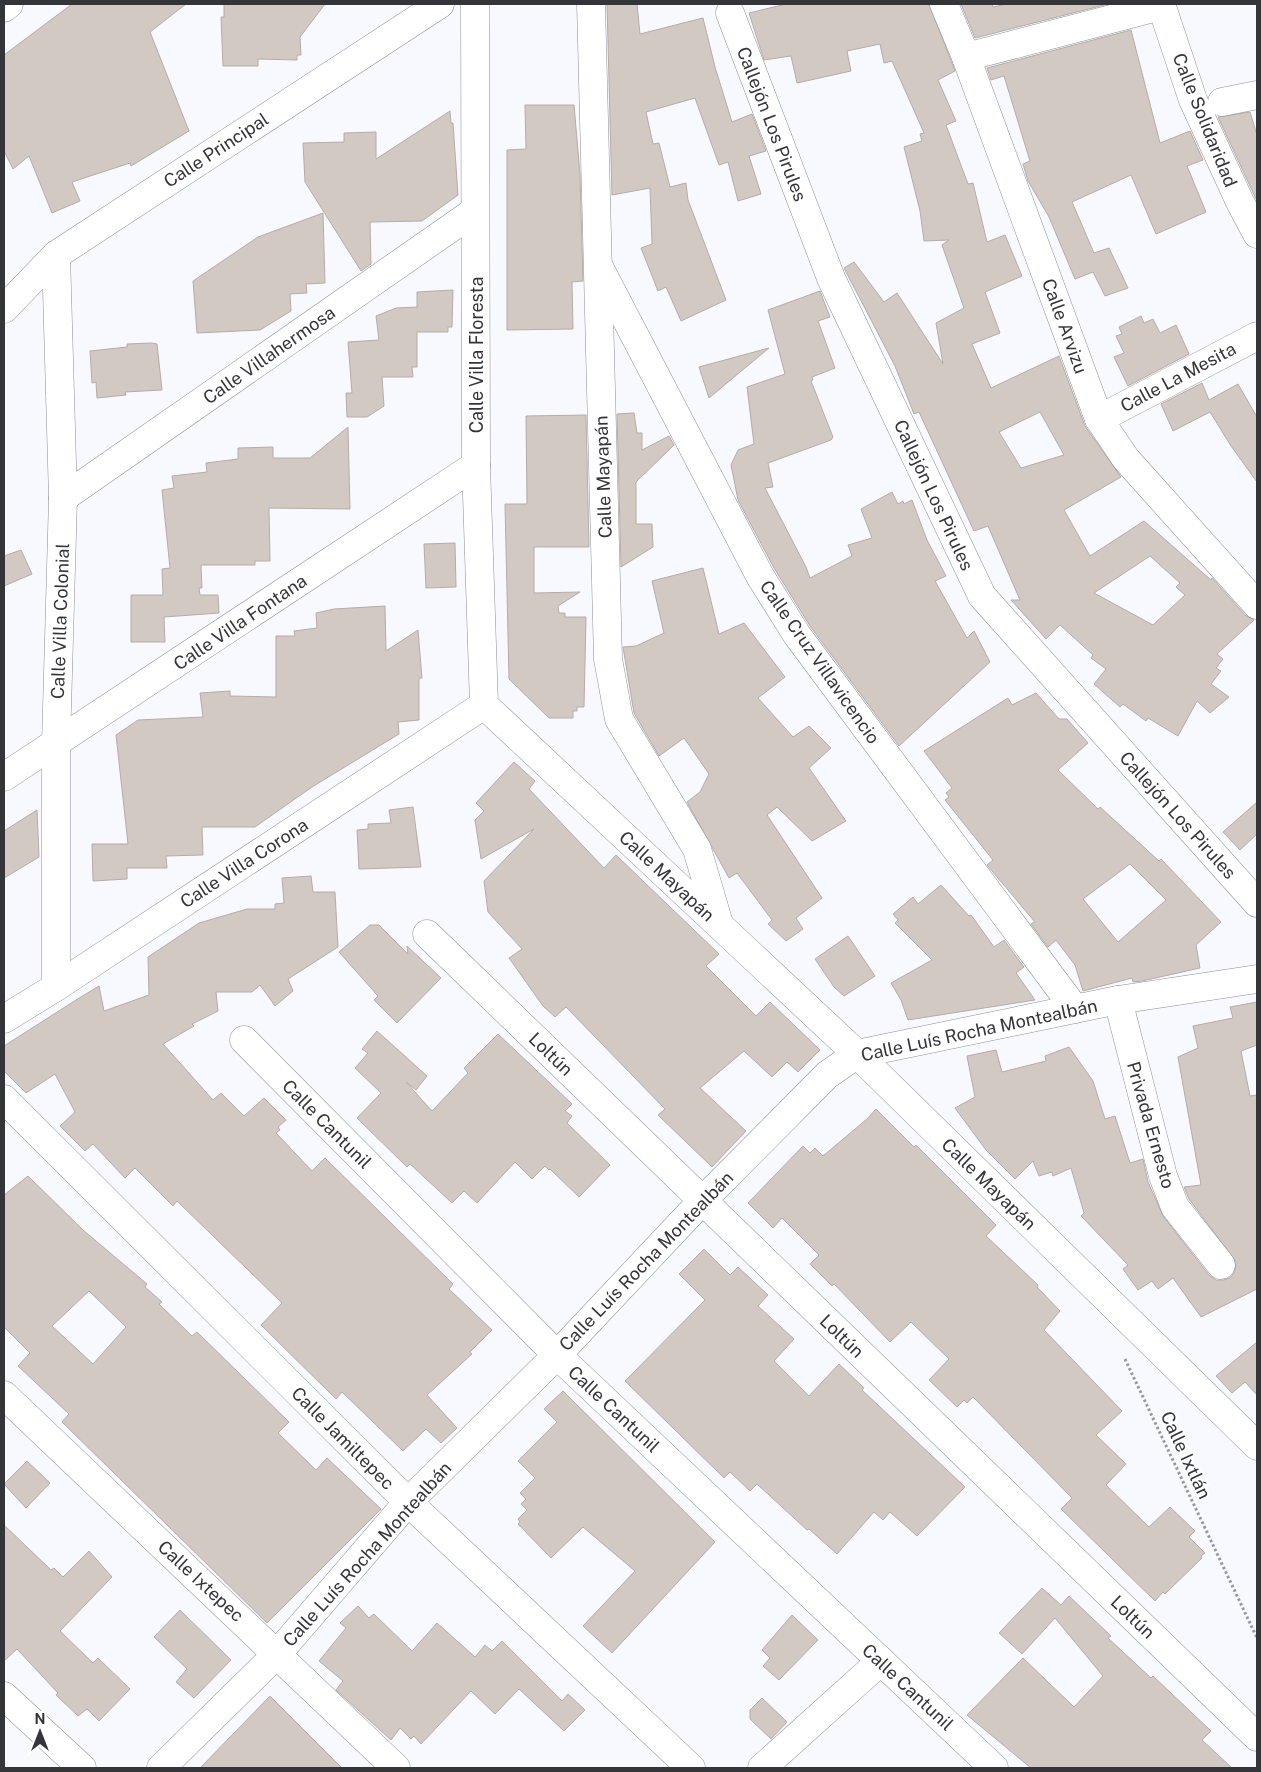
<svg xmlns="http://www.w3.org/2000/svg" width="1261" height="1772" viewBox="0 0 1261 1772" font-family="'Public Sans',sans-serif">
  <style>
    .building { fill: #d3c9c3; stroke: #b6aca6; fill-rule: evenodd }
    .lines { fill: none; stroke-linecap: round; stroke-linejoin: round }
    .street-casing { stroke: #8d8f98; stroke-width: 29 }
    .secondary-casing { stroke: #8d8f98; stroke-width: 29 }
    .path { stroke: #98999e; stroke-width: 3; stroke-dasharray: 2.5 2.5; stroke-linecap: butt }
    .street { stroke: #fff; stroke-width: 28 }
    .secondary { stroke: #fff; stroke-width: 28 }
    .labels { text-anchor: middle; dominant-baseline: central; stroke-width: 4; stroke-linejoin: round; paint-order: stroke }
    .street-label { font-size: 18px; fill: #343539; stroke: #fff }
  </style>
  <rect width="100%" height="100%" fill="#f7f9ff"/>
  <g class="building">
    <path d="M72 4H186L150 32 189 131 131 166 130 163 72 182 80 201 52 213 29 156 13 169 4 151V55Z"/>
    <path d="M224 4H325L300 37 301 55H297V60L258 59V66H223L221 17H224Z"/>
    <path d="M607 4H637L640 34 703 18 715 67 732 122 752 114 766 151 749 156 761 194 738 201 728 162 719 165 695 98 646 112 653 144 659 143 670 187 686 183 688 200 726 300 681 321 666 287 658 291 641 248 652 244 650 188 612 195Z"/>
    <path d="M786 4H929L955 71 938 80 956 121 946 125 968 184 973 183 987 242 1005 235 1022 276 985 292 1000 333 972 344 991 388 1059 356 1085 426 1121 477 1064 510 1090 556 1144 521 1211 580 1212 578 1245 615 1254 620 1217 654 1223 659 1216 668 1221 671 1211 684 1229 697 1210 713 1197 701 1178 736 1148 718 1146 721 1123 704 1120 707 1094 684 1106 669 1091 658 1093 655 1060 625 1046 639 1011 600H1020L988 526 974 531 919 412 914 414 895 366 844 268 854 262 884 302 897 293 943 364 936 323 964 308 942 245 949 240 924 241 920 211 904 147 922 141 920 134 924 133 892 61 884 63 880 44 847 51 851 71 797 83 791 56 764 60 749 13ZM1040 412 1064 455 1021 468 999 432ZM1150 556 1180 583 1176 587 1185 595 1153 625 1094 593Z"/>
    <path d="M961 4H992L993 7 1007 4H1108L975 38Z"/>
    <path d="M1131 30 1160 143 1190 131 1203 160 1187 166 1206 212 1156 234 1131 175 1072 202 1094 253 1109 248 1128 288 1105 296 1093 272 1075 279 1049 217 1028 181 1023 164 1030 161 1004 76 991 80 987 68Z"/>
    <path d="M525 105H574L580 174 583 281 572 282 573 329 507 330V150L526 149Z"/>
    <path d="M450 111 451 123H453L458 195 422 221 370 222 371 264 361 271 305 182 303 143 344 142V133L376 132V159Z"/>
    <path d="M1250 112 1257 135V201L1218 117Z"/>
    <path d="M323 213 325 283 306 284 307 293 290 294 291 311 260 330 197 333 193 281 258 237Z"/>
    <path d="M453 290 452 327H448V332H417V367H412L413 377H382L384 406 367 417H347L346 393H352L348 342 379 340 376 316 396 308 417 307V292Z"/>
    <path d="M820 291 830 317 818 321 835 368 812 377 813 380 811 381 833 437 831 440 768 463 773 487 765 488 806 567 810 578 852 556 848 545 872 538 861 509 892 492 898 504 903 501 904 504 912 500 927 540 946 576 935 581 967 638 974 631 990 662 899 746 810 626 774 568 738 500 731 465 738 450 754 444 747 387 785 374 768 310Z"/>
    <path d="M1141 316 1144 323 1153 319 1160 333 1176 325 1189 354 1128 386 1114 357 1124 353 1116 336 1122 334 1119 327Z"/>
    <path d="M151 343 157 344 162 390 125 392 126 395 97 398 96 382 92 383 90 351 127 347V344Z"/>
    <path d="M769 348 709 398 699 367Z"/>
    <path d="M1202 383 1209 400 1238 384 1257 417V482L1231 446 1210 412 1173 431 1161 404Z"/>
    <path d="M634 413 637 433H642V450L669 436 674 445 636 482V524H652L653 547 621 567 617 414Z"/>
    <path d="M586 415 589 547H534V593L580 592 558 606 559 613H565V617H586L584 707H577V711H573V718H549L509 679 505 504H527L526 416Z"/>
    <path d="M348 427 350 509 269 508 270 561H255V565H201L202 588H199L200 595H218L219 613 164 617 165 642H131V595H163L162 569 170 568 162 490 174 488 172 476 207 472 206 463 238 459V448L273 447V458H310Z"/>
    <path d="M455 543 456 587 426 588 424 544Z"/>
    <path d="M21 550 32 574 4 586V556Z"/>
    <path d="M703 568 719 634 744 623 785 677 758 698 793 737 809 726 831 748 809 768 846 821 812 841 777 807 767 815 822 898 796 918 803 929 786 941 768 924 772 920 737 873 729 878 687 802 700 792 709 774 684 738 659 756 634 713 623 647 636 646 664 633 652 581Z"/>
    <path d="M385 606 386 651 418 630 422 678H419V720L398 722 399 734 312 787 255 827H202L203 855 166 856 167 868H127V879L93 881 92 844H128L116 735 138 720 203 717 200 693 230 691V696L276 697V636H295L294 631 317 628 316 613 334 609Z"/>
    <path d="M1036 693 1059 719H1067L1088 743 1058 770 1098 809 1100 807 1159 861 1161 859 1221 922 1196 945 1200 968 1142 981 1133 982 1132 978 1083 991 1075 965 1056 940 1048 947 1031 924 1035 922 987 865 993 860 945 800 949 797 946 793 952 788 924 751 1008 698 1012 705ZM1130 864 1166 900 1118 942 1083 899Z"/>
    <path d="M514 762 535 781 529 789 604 868 616 855 719 954 706 966 756 1016 770 1002 820 1050 798 1072 787 1062 772 1077 744 1051 700 1088 746 1131 712 1167 658 1115 665 1109 566 1007 555 1017 543 1006 509 958 522 949 488 912 484 881 534 829 481 859 475 820 484 811 476 803Z"/>
    <path d="M1257 802V834L1240 850 1223 832Z"/>
    <path d="M413 807 421 867 359 869 357 830 368 829V824L391 823 389 810Z"/>
    <path d="M37 810 39 857 4 878V831Z"/>
    <path d="M311 876 313 892H335L338 947 288 979 293 991 275 1006 260 985 252 992H216L218 1011 192 1024 194 1026 163 1044 213 1100 221 1093 244 1116 264 1098 286 1120 278 1127 280 1130 276 1133 312 1171 325 1158 453 1284 449 1289 492 1330 470 1352 472 1354 427 1395 457 1428 441 1443 426 1429 403 1451 342 1392 336 1399 261 1325 282 1303 177 1201 173 1206 135 1168 125 1178 93 1144 85 1151 60 1126 75 1112 55 1074 26 1093 4 1071V1046L76 1000 99 986 104 1011 149 995 148 957 199 923 247 909H275V904L284 903 282 878Z"/>
    <path d="M941 885 969 916 971 915 994 947 1004 940 1024 967 1016 973 1035 1000 908 1020 901 1000 891 983 932 960 895 923 898 920 893 914 913 897 918 904Z"/>
    <path d="M370 925H379L408 954 407 946 441 978 397 1023 374 1000 378 996 339 952Z"/>
    <path d="M848 936 875 976 844 996 834 987 815 959Z"/>
    <path d="M1257 1002V1045L1241 1051 1250 1096 1257 1095V1289L1201 1317 1173 1278 1158 1289 1152 1281 1138 1290 1123 1269 1128 1265 1081 1216 1084 1213 1071 1168 1053 1176 1052 1172 1039 1176 1033 1161 1015 1179 986 1150 955 1108 975 1097 967 1056 996 1050 1002 1072 1046 1061 1045 1056 1069 1047 1093 1081 1105 1119 1115 1116 1130 1163 1143 1159 1148 1182 1163 1216 1209 1275 1216 1280H1224L1231 1277 1235 1271 1236 1262 1189 1199 1184 1187 1201 1185 1178 1057 1198 1048 1193 1026 1233 1018 1230 1007Z"/>
    <path d="M377 1031 427 1076 416 1090 406 1082 432 1111 468 1073 464 1068 498 1034 572 1104 565 1111 572 1116 567 1123 610 1165 579 1197 550 1169 549 1170 545 1166 532 1179 515 1162 477 1203 464 1191 452 1203 410 1164 407 1167 357 1118 381 1093 355 1068 368 1053 362 1049Z"/>
    <path d="M876 1109 914 1147 916 1145 996 1225 986 1236 1038 1285 1037 1287 1060 1311 1044 1330 1122 1411 1096 1435 1126 1464 1106 1485 1149 1527 1170 1507 1195 1531 1189 1537 1205 1553 1201 1556 1202 1558 1165 1594 1163 1592 1155 1601 1061 1509 1072 1498 973 1397 967 1403 964 1400 957 1407 929 1380 949 1359 911 1322 890 1342 834 1284 832 1286 810 1264 819 1255 782 1218 773 1228 748 1203 803 1146 810 1153 815 1148 823 1156 867 1119Z"/>
    <path d="M28 1176 83 1230 147 1284 145 1287 162 1302 159 1304 192 1336 197 1332 289 1422 278 1433 316 1470 327 1458 381 1509 267 1623 62 1422 69 1414 18 1366 30 1353 4 1327V1195ZM89 1291 126 1327 93 1364 52 1326Z"/>
    <path d="M704 1249 730 1275 738 1267 768 1295 758 1306 794 1339 774 1361 809 1396 839 1364 864 1388 862 1390 965 1487 917 1536 890 1512 883 1520 874 1512 837 1554 809 1529 807 1530 757 1484 750 1491 730 1472 724 1478 625 1381 705 1300 679 1274Z"/>
    <path d="M1257 1342V1395L1245 1382 1232 1393 1216 1376Z"/>
    <path d="M563 1391 715 1542 612 1653 583 1626 635 1571 583 1527 551 1558 518 1524 520 1522 518 1519 527 1510 521 1504 526 1499 520 1493 535 1478 518 1461 557 1422 544 1409Z"/>
    <path d="M27 1461 50 1483 26 1508 4 1484Z"/>
    <path d="M4 1525 51 1570 54 1568 63 1577 89 1551 112 1577 60 1631 93 1663 98 1658 130 1689 99 1721 87 1709 78 1716 56 1695 58 1693 17 1649 4 1661Z"/>
    <path d="M1042 1588 1061 1605 1069 1596 1111 1636 1108 1638 1151 1678 1153 1676 1211 1731 1202 1740 1232 1768H1031L967 1715 1023 1658 1074 1707 1103 1676 1055 1618 1022 1654 999 1633Z"/>
    <path d="M358 1606 369 1618 374 1614 412 1651 437 1623 475 1657 485 1645 492 1651 502 1641 562 1701 568 1694 585 1710 564 1731 519 1689 495 1714 471 1691 421 1744 414 1736 411 1739 400 1728 391 1740 336 1690 343 1681 319 1661 346 1628 340 1623Z"/>
    <path d="M180 1610 231 1660 194 1698 176 1682 187 1669 154 1637Z"/>
    <path d="M792 1615 818 1640 779 1680 763 1666 770 1658 762 1650Z"/>
    <path d="M270 1696 342 1768H200Z"/>
    <path d="M762 1698 787 1722 771 1739 750 1719V1710Z"/>
  </g>
  <g class="lines">
    <g class="street-casing">
      <g id="street">
        <path d="M591 4 608 659 619 719 697 849 719 924"/>
        <path d="M944 4 966 57 1099 419 1126 459 1257 605"/>
        <path d="M1161 4 1193 100 1240 202 1257 234"/>
        <path d="M4 8 9 4"/>
        <path d="M730 13 831 278 982 596 1257 903"/>
        <path d="M966 57 1161 6"/>
        <path d="M1222 102 1257 95"/>
        <path d="M56 255 63 498 56 744V987"/>
        <path d="M599 267 760 576 797 635 1075 1009"/>
        <path d="M1099 419 1257 336"/>
        <path d="M63 498 475 211"/>
        <path d="M4 777 476 465"/>
        <path d="M427 934 1257 1737"/>
        <path d="M1118 1000 1163 1176 1175 1207 1221 1265"/>
        <path d="M4 1019 56 987 484 705"/>
        <path d="M244 1040 557 1355 994 1768"/>
        <path d="M4 1099 408 1502 691 1768"/>
        <path d="M4 1395 396 1768"/>
        <path d="M4 1696 82 1768"/>
        <path d="M161 1768 278 1653 408 1502 557 1355 702 1201 827 1075 857 1054 1118 1000 1257 979"/>
        <path d="M762 1768 881 1661"/>
      </g>
    </g>
    <g class="secondary-casing">
      <g id="secondary">
        <path d="M475 4 476 465 484 705 857 1054 1257 1446"/>
        <path d="M4 309 56 255 440 4"/>
      </g>
    </g>
    <path class="path" d="M1125 1359 1257 1638"/>
    <use href="#street" class="street"/>
    <use href="#secondary" class="secondary"/>
  </g>
  <g class="labels">
    <g class="street-label">
      <text transform="translate(1205 120) rotate(68)">Calle Solidaridad</text>
      <text transform="translate(772 124) rotate(69)">Callejón Los Pirules</text>
      <text transform="translate(216 150) rotate(-33)">Calle Principal</text>
      <text transform="translate(1065 326) rotate(70)">Calle Arvizu</text>
      <text transform="translate(269 355) rotate(-35)">Calle Villahermosa</text>
      <text transform="translate(476 355) rotate(-90)">Calle Villa Floresta</text>
      <text transform="translate(1178 377) rotate(-28)">Calle La Mesita</text>
      <text transform="translate(603 477) rotate(-92)">Calle Mayapán</text>
      <text transform="translate(934 495) rotate(65)">Callejón Los Pirules</text>
      <text transform="translate(60 621) rotate(-88)">Calle Villa Colonial</text>
      <text transform="translate(240 622) rotate(-34)">Calle Villa Fontana</text>
      <text transform="translate(820 662) rotate(55)">Calle Cruz Villavicencio</text>
      <text transform="translate(1178 815) rotate(48)">Callejón Los Pirules</text>
      <text transform="translate(244 863) rotate(-33)">Calle Villa Corona</text>
      <text transform="translate(667 876) rotate(43)">Calle Mayapán</text>
      <text transform="translate(979 1030) rotate(-12)">Calle Luís Rocha Montealbán</text>
      <text transform="translate(551 1054) rotate(44)">Loltún</text>
      <text transform="translate(327 1124) rotate(45)">Calle Cantunil</text>
      <text transform="translate(1151 1125) rotate(74)">Privada Ernesto</text>
      <text transform="translate(989 1184) rotate(44)">Calle Mayapán</text>
      <text transform="translate(646 1261) rotate(-46)">Calle Luís Rocha Montealbán</text>
      <text transform="translate(842 1336) rotate(44)">Loltún</text>
      <text transform="translate(614 1409) rotate(43)">Calle Cantunil</text>
      <text transform="translate(343 1438) rotate(45)">Calle Jamiltepec</text>
      <text transform="translate(1186 1455) rotate(65)">Calle Ixtlán</text>
      <text transform="translate(367 1554) rotate(-48)">Calle Luís Rocha Montealbán</text>
      <text transform="translate(201 1581) rotate(43)">Calle Ixtepec</text>
      <text transform="translate(1133 1617) rotate(44)">Loltún</text>
      <text transform="translate(908 1687) rotate(43)">Calle Cantunil</text>
    </g>
  </g>
  <rect width="1261" height="1772" fill="none" stroke="#343539" stroke-width="10"/>
  <g transform="translate(40 1732)" stroke="#ffffff" stroke-width="4" paint-order="stroke">
  <path d="M0-4L9 19L0 12L-9 19Z" fill="#343539"/>
  <text y="-8" font-size="14" font-weight="bold" text-anchor="middle" fill="#343539">N</text>
  </g>
</svg>
